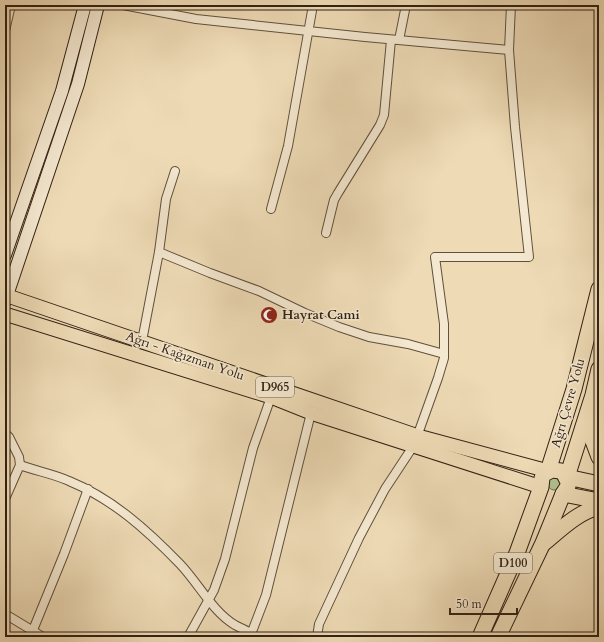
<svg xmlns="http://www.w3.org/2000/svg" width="604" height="642" viewBox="0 0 604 642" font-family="Cardo,serif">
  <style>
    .green { fill: #b3c192; stroke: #727152 }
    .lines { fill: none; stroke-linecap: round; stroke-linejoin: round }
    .street-casing { stroke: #60503c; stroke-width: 10 }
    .secondary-casing { stroke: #312113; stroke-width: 14 }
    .primary-casing { stroke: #312113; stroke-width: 15 }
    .highway-casing { stroke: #312113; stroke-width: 17 }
    .street { stroke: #f4e8d0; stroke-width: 8 }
    .secondary { stroke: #f4e8d0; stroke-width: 12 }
    .primary { stroke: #eedbb6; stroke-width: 13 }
    .highway { stroke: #eedbb6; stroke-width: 15 }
    .labels { text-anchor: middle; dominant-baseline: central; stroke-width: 3; stroke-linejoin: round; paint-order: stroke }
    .shield { fill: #f4e8d0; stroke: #6c5d4c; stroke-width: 1 }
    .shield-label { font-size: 12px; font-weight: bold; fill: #312113 }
    .poi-label { font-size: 13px; font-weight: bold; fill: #312113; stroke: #f4e8d0; text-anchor: start }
    .street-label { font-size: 13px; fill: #312113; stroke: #f4e8d0 }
  </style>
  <rect width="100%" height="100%" fill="#eedbb6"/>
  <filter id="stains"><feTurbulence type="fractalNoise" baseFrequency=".005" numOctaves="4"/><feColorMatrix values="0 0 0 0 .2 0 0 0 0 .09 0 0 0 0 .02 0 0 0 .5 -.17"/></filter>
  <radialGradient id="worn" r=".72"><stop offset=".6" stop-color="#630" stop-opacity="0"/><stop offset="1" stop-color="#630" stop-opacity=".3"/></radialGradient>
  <circle class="green" cx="554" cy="484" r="6"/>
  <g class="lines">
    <g class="street-casing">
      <g id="street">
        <path d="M123 5 196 19 365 37 509 50"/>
        <path d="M5 31 11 5"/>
        <path d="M399 40 406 5"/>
        <path d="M271 209 288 146 313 5"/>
        <path d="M326 233 334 200 338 193 380 125 384 115 391 40"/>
        <path d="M159 252 210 273 259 291 305 313 339 327 369 337 408 344 444 354"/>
        <path d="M142 341 159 252 166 199 175 171"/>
        <path d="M5 433 9 437 19 457 20 465 5 499"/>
        <path d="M20 465C36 471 54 474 69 481 113 499 148 531 180 564 199 584 212 611 235 625 241 628 246 631 252 633"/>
        <path d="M5 614 43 637"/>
        <path d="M33 630 64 554 88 489"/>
        <path d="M188 637 214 590 225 559 253 448 271 397"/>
        <path d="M250 637 266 595 311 413"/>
        <path d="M317 637 319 624 359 538 385 489 414 445 438 378 444 358V324L435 257H529L515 127 509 50 511 5"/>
      </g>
    </g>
    <g class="secondary-casing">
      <g id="secondary">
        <path d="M5 255 62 91 85 5"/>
        <path d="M5 301 78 84 98 5"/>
      </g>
    </g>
    <g class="primary-casing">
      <g id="primary">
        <path d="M5 295 418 436 548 471"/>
        <path d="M5 314 271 397 311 413 541 487"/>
      </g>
    </g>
    <g class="highway-casing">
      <g id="highway">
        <path d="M592 411 593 441 599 457"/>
        <path d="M548 471 574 389 599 289"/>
        <path d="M567 477 593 395 599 369"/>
        <path d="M567 477 599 484"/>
        <path d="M563 494 599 501"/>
        <path d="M544 543C561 529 578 512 599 507"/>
        <path d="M480 637 517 553 541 487 542 478 544 474 552 470 561 471 564 474 568 482V486L563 494 543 543 498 637"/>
      </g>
    </g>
    <use href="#street" class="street"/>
    <use href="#secondary" class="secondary"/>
    <use href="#primary" class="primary"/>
    <use href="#highway" class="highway"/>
  </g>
  <defs>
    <g id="mosque-disc" transform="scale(0.9)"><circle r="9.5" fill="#8f2418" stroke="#f4e8d0"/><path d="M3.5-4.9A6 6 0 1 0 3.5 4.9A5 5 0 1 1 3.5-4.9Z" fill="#fff"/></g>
  </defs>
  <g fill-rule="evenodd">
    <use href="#mosque-disc" x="269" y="315"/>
  </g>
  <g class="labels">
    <g class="shield">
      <rect x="256" y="377" width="38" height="20" rx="3"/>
      <rect x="494" y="553" width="38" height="20" rx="3"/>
    </g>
    <g class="shield-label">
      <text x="275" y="387">D965</text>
      <text x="513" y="563">D100</text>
    </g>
    <g class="poi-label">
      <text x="282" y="315">Hayrat Cami</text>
    </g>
    <g class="street-label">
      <text transform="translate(185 356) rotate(19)">Ağrı - Kağızman Yolu</text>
      <text transform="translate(568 403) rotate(-74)">Ağrı Çevre Yolu</text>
    </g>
  </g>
  <rect width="604" height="642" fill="none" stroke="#eedbb6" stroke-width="20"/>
  <rect x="6" y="6" width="592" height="630" fill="none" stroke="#312113" stroke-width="2"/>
  <rect x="10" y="10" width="584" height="622" fill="none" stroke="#312113"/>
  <path d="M450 608v6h67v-6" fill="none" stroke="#312113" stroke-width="2"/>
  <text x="456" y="608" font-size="12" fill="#312113" stroke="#f4e8d0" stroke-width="3" paint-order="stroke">50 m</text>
  <rect width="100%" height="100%" filter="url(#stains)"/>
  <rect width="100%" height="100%" fill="url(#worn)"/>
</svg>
